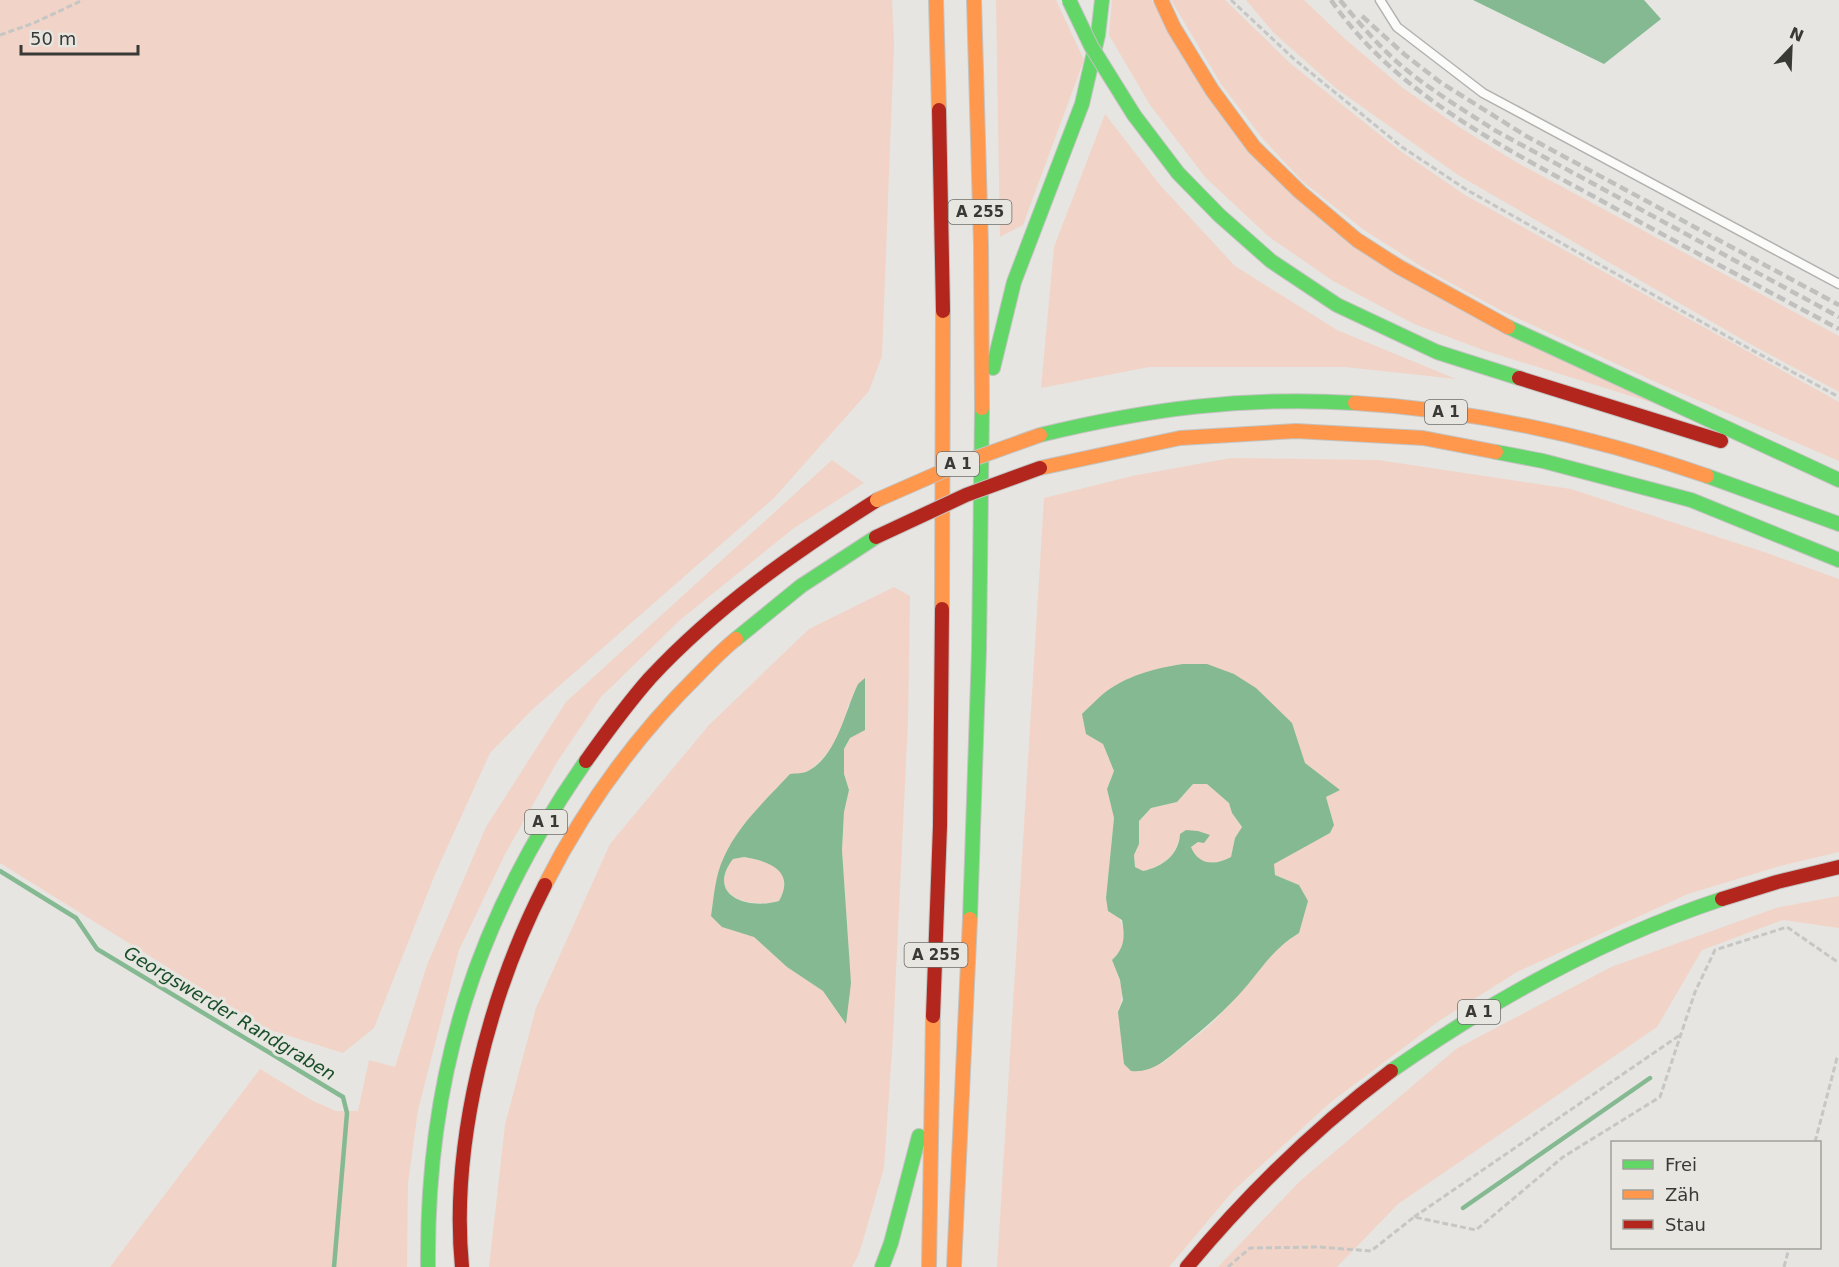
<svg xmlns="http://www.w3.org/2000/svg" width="1839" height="1267" viewBox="0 0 1839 1267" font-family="'DejaVu Sans',sans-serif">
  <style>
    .green { fill: #f1d4c7; fill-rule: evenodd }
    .water { fill: #85b992; fill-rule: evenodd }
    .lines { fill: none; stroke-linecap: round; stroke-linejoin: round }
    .stream { stroke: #85b992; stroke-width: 4.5 }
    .lane-casing { stroke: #b3b2b0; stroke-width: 11 }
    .fast-casing { stroke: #c3c3c1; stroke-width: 16 }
    .slow-casing { stroke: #c3c3c1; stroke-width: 16 }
    .jam-casing { stroke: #c3c3c1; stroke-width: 16 }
    .path { stroke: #c6c6c5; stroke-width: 3; stroke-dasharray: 6 3; stroke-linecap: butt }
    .lane { stroke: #fbfbfa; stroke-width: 8 }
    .fast { stroke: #63d668; stroke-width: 14 }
    .slow { stroke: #ff974d; stroke-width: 14 }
    .jam { stroke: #b3261e; stroke-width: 14 }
    .rail { stroke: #c0c0be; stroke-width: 4.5; stroke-dasharray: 9 4.5; stroke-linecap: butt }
    .fast-bridge-casing { stroke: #c3c3c1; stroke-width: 16; stroke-linecap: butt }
    .slow-bridge-casing { stroke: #c3c3c1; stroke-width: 16; stroke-linecap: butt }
    .jam-bridge-casing { stroke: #c3c3c1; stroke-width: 16; stroke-linecap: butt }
    .fast-bridge { stroke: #63d668; stroke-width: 14 }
    .slow-bridge { stroke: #ff974d; stroke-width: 14 }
    .jam-bridge { stroke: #b3261e; stroke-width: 14 }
    .labels { text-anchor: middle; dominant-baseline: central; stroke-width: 6; stroke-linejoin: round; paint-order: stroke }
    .shield { fill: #e7e6e0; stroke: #6d6d69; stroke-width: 1.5 }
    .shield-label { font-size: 15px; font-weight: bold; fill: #393936 }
    .water-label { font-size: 18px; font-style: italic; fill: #184e2a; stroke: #e7e6e0 }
  </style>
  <rect width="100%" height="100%" fill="#e6e5e1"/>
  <g class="green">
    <path d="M0 0H892L894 44 882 356 869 391 774 498 534 708 490 753 436 872 374 1028 343 1053 267 1029 0 863Z"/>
    <path d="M996 0H1056L1084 60 1023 225 1000 237Z"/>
    <path d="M1112 0H1151L1295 198 1666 407 1483 350 1414 324 1333 281 1268 236 1205 177 1150 105 1109 35Z"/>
    <path d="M1171 0H1225L1291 64 1399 150 1465 195 1839 402V461L1660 384 1504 312 1427 270 1364 230 1302 181 1263 139 1221 84Z"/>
    <path d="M1246 0H1304L1345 39 1403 88 1459 127 1516 162 1839 336V392L1745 341 1458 175 1337 89 1274 33Z"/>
    <path d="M1105 114 1160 185 1235 266 1337 330 1456 379 1345 367H1149L1041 388 1054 247Z"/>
    <path d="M1231 458 1378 460 1571 489 1767 553 1839 579V852L1780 866 1688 894 1517 972 1439 1021 1331 1102 1233 1191 1169 1267H997L1044 498 1132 476ZM1292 723 1305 763 1339 790 1326 797 1334 824 1330 833 1273 863 1275 875 1299 885V933C1265 954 1244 991 1216 1019 1199 1036 1179 1048 1162 1064L1118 1012C1127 992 1119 979 1112 960 1135 938 1121 919 1106 898L1114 818 1107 789 1114 771 1103 744Z"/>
    <path d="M832 460 864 483 794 528 680 620 601 697 557 762 505 854 459 950 418 1110 408 1183 407 1267H110L260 1069 313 1101 336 1111H358L369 1060 395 1067 427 965 486 827 566 702Z"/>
    <path d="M894 587 910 596 908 720 893 1036 884 1168 859 1254 852 1267H489L505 1125 536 1008 610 844 709 725 809 629ZM849 702 850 738 844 749V774L849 790 844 812 842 850 849 952 845 1023 823 991 787 967 754 937 711 916 718 876 723 859 807 772C830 756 844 729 849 702Z"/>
    <path d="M1193 784H1207L1229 803 1232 813 1242 828 1235 838 1231 857C1214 866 1199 866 1191 847L1198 842 1180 834C1178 855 1162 867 1142 871L1135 867 1134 855 1139 844V821L1151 808 1177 802Z"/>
    <path d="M744 857C770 861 796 870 779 901 749 909 705 896 733 859Z"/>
    <path d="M1839 896V928L1783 920 1702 950 1657 1027 1398 1204 1337 1267H1218L1300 1181 1456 1049 1611 967 1776 908Z"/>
  </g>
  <g class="water">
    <path d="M1473 0H1644L1661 19 1604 64Z"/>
    <path d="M1183 664H1207L1234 674 1256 688 1292 723 1305 763 1340 790 1326 797 1334 825 1330 833 1274 864 1275 875 1299 885 1308 901 1299 933C1273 949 1263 967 1244 989 1224 1012 1202 1030 1179 1049 1164 1061 1152 1073 1131 1071L1124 1064 1118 1012 1123 1000 1120 980 1112 960C1125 948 1125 936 1122 920L1108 911 1106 898 1114 818 1107 789 1114 771 1103 744 1086 734 1082 714C1089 707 1096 700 1103 694 1125 676 1156 668 1183 664ZM1193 784H1207L1229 803 1232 813 1242 827 1235 838 1231 857C1215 866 1198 865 1191 847L1198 842 1204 843 1210 835 1198 831 1186 830 1180 834C1179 855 1162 867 1143 871L1135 867 1134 855 1139 844V821L1151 808 1177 802Z"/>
    <path d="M865 678V730L850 738 844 749V774L849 790 844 812 842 850 851 983 846 1024 823 991 787 967 754 937 722 927 711 916C714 897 715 875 724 857 738 825 766 800 790 774 796 773 803 774 808 771 837 756 845 711 858 684ZM744 857C769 861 796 871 779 901 749 910 705 896 733 859Z"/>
  </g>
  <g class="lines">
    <g class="stream">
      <path d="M0 871 76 918 97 949 343 1097 347 1113 334 1267"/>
      <path d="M1463 1208 1650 1078"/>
    </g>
    <g class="lane-casing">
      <path id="lane" d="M1380 0 1397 27 1483 93 1839 284"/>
    </g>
    <g class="fast-casing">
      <g id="fast">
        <path d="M1134 115 1178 173 1219 215 1271 261 1337 305 1437 352 1519 378"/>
        <path d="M1508 327 1839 480"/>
        <path d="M993 368 1014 282 1082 104 1098 35 1102 0"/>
        <path d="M1040 435C1147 409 1245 396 1355 403"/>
        <path d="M1496 452 1543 461 1691 500 1839 560"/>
        <path d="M1707 476 1839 524"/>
        <path d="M736 639 801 586 876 537"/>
        <path d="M970 919 979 650 982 408"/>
        <path d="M1391 1071C1494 999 1603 938 1722 899"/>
        <path d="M428 1267C426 1075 476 918 586 761"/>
        <path d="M882 1267 891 1243 919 1136"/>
      </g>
    </g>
    <g class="slow-casing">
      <g id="slow">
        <path d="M936 0 939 110"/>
        <path d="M974 0 981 245 982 408"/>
        <path d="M1161 0 1174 28 1212 90 1254 147 1300 192 1357 240 1399 267 1508 327"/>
        <path d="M1355 403C1475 410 1594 437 1707 476"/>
        <path d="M1040 468 1180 438 1296 431 1423 438 1496 452"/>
        <path d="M942 609 943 311"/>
        <path d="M545 885C585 806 636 736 699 674 711 662 723 649 736 639"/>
        <path d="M929 1267 933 1016"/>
        <path d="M954 1267 970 919"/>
      </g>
    </g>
    <g class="jam-casing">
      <g id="jam">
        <path d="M939 110 943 311"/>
        <path d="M1519 378 1721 441"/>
        <path d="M586 761C606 733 627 704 650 678 716 607 796 551 877 500"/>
        <path d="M1722 899 1777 882 1839 867"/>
        <path d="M933 1016 940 826 942 609"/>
        <path d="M462 1267C450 1144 489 994 545 885"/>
        <path d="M1187 1267C1248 1194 1315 1128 1391 1071"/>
      </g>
    </g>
    <g class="path">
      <path d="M1231 0 1294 59 1402 147 1467 190 1739 343 1839 397"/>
      <path d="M0 35 34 23 83 0"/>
      <path d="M1815 1142 1837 1058 1839 1056"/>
      <path d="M1414 1217 1680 1035"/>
      <path d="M1228 1267 1250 1248 1319 1247 1371 1251 1414 1217 1476 1230 1563 1157 1660 1097 1695 992 1715 950 1787 927 1839 963"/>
      <path d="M1784 1267 1789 1248"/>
    </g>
    <use href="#lane" class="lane"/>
    <use href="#fast" class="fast"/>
    <use href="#slow" class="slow"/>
    <use href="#jam" class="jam"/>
    <g class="rail">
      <path d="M1331 0C1395 94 1505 148 1602 201 1681 245 1760 287 1839 329"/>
      <path d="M1340 0C1358 22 1376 43 1397 62 1427 88 1462 109 1496 131L1839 317"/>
      <path d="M1362 16 1404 54 1440 82 1526 136 1839 305"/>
    </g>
    <g class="fast-bridge-casing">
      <path id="fast-bridge" d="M1069 0 1091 46 1134 115"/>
    </g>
    <g class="slow-bridge-casing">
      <path id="slow-bridge" d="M877 500 959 464 1040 435"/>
    </g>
    <g class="jam-bridge-casing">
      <path id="jam-bridge" d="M876 537 966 495 1040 468"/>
    </g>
    <use href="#fast-bridge" class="fast-bridge"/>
    <use href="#slow-bridge" class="slow-bridge"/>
    <use href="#jam-bridge" class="jam-bridge"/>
  </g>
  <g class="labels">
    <g class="shield">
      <rect x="948.5" y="200" width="63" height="24" rx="4.5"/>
      <rect x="1425" y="400" width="42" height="24" rx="4.5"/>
      <rect x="937" y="452" width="42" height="24" rx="4.5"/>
      <rect x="525" y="810" width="42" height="24" rx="4.5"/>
      <rect x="904.5" y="943" width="63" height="24" rx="4.5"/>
      <rect x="1458" y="1000" width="42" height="24" rx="4.5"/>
    </g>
    <g class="shield-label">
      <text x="980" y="212">A 255</text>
      <text x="1446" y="412">A 1</text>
      <text x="958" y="464">A 1</text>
      <text x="546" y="822">A 1</text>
      <text x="936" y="955">A 255</text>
      <text x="1479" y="1012">A 1</text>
    </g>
    <g class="water-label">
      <text transform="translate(230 1013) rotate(31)">Georgswerder Randgraben</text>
    </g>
  </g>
  <rect x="1611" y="1141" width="210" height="108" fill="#e7e6e0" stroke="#a1a19c" stroke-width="1.5"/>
  <rect x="1623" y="1160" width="30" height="9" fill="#63d668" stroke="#a1a19c" stroke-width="1.5"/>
  <text x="1665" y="1171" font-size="18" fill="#393936">Frei</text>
  <rect x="1623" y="1190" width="30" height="9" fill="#ff974d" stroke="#a1a19c" stroke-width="1.5"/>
  <text x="1665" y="1201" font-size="18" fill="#393936">Zäh</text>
  <rect x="1623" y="1220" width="30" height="9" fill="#b3261e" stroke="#a1a19c" stroke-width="1.5"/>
  <text x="1665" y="1231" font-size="18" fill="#393936">Stau</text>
  <g transform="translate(1791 48) rotate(23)" stroke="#e7e6e0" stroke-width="4.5" paint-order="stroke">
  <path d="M0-4.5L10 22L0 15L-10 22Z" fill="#393936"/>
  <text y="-9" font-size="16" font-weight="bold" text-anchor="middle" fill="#393936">N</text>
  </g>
  <path d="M21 45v9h117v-9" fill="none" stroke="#393936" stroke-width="3"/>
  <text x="30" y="45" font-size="18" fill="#393936" stroke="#e7e6e0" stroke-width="4.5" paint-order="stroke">50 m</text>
</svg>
